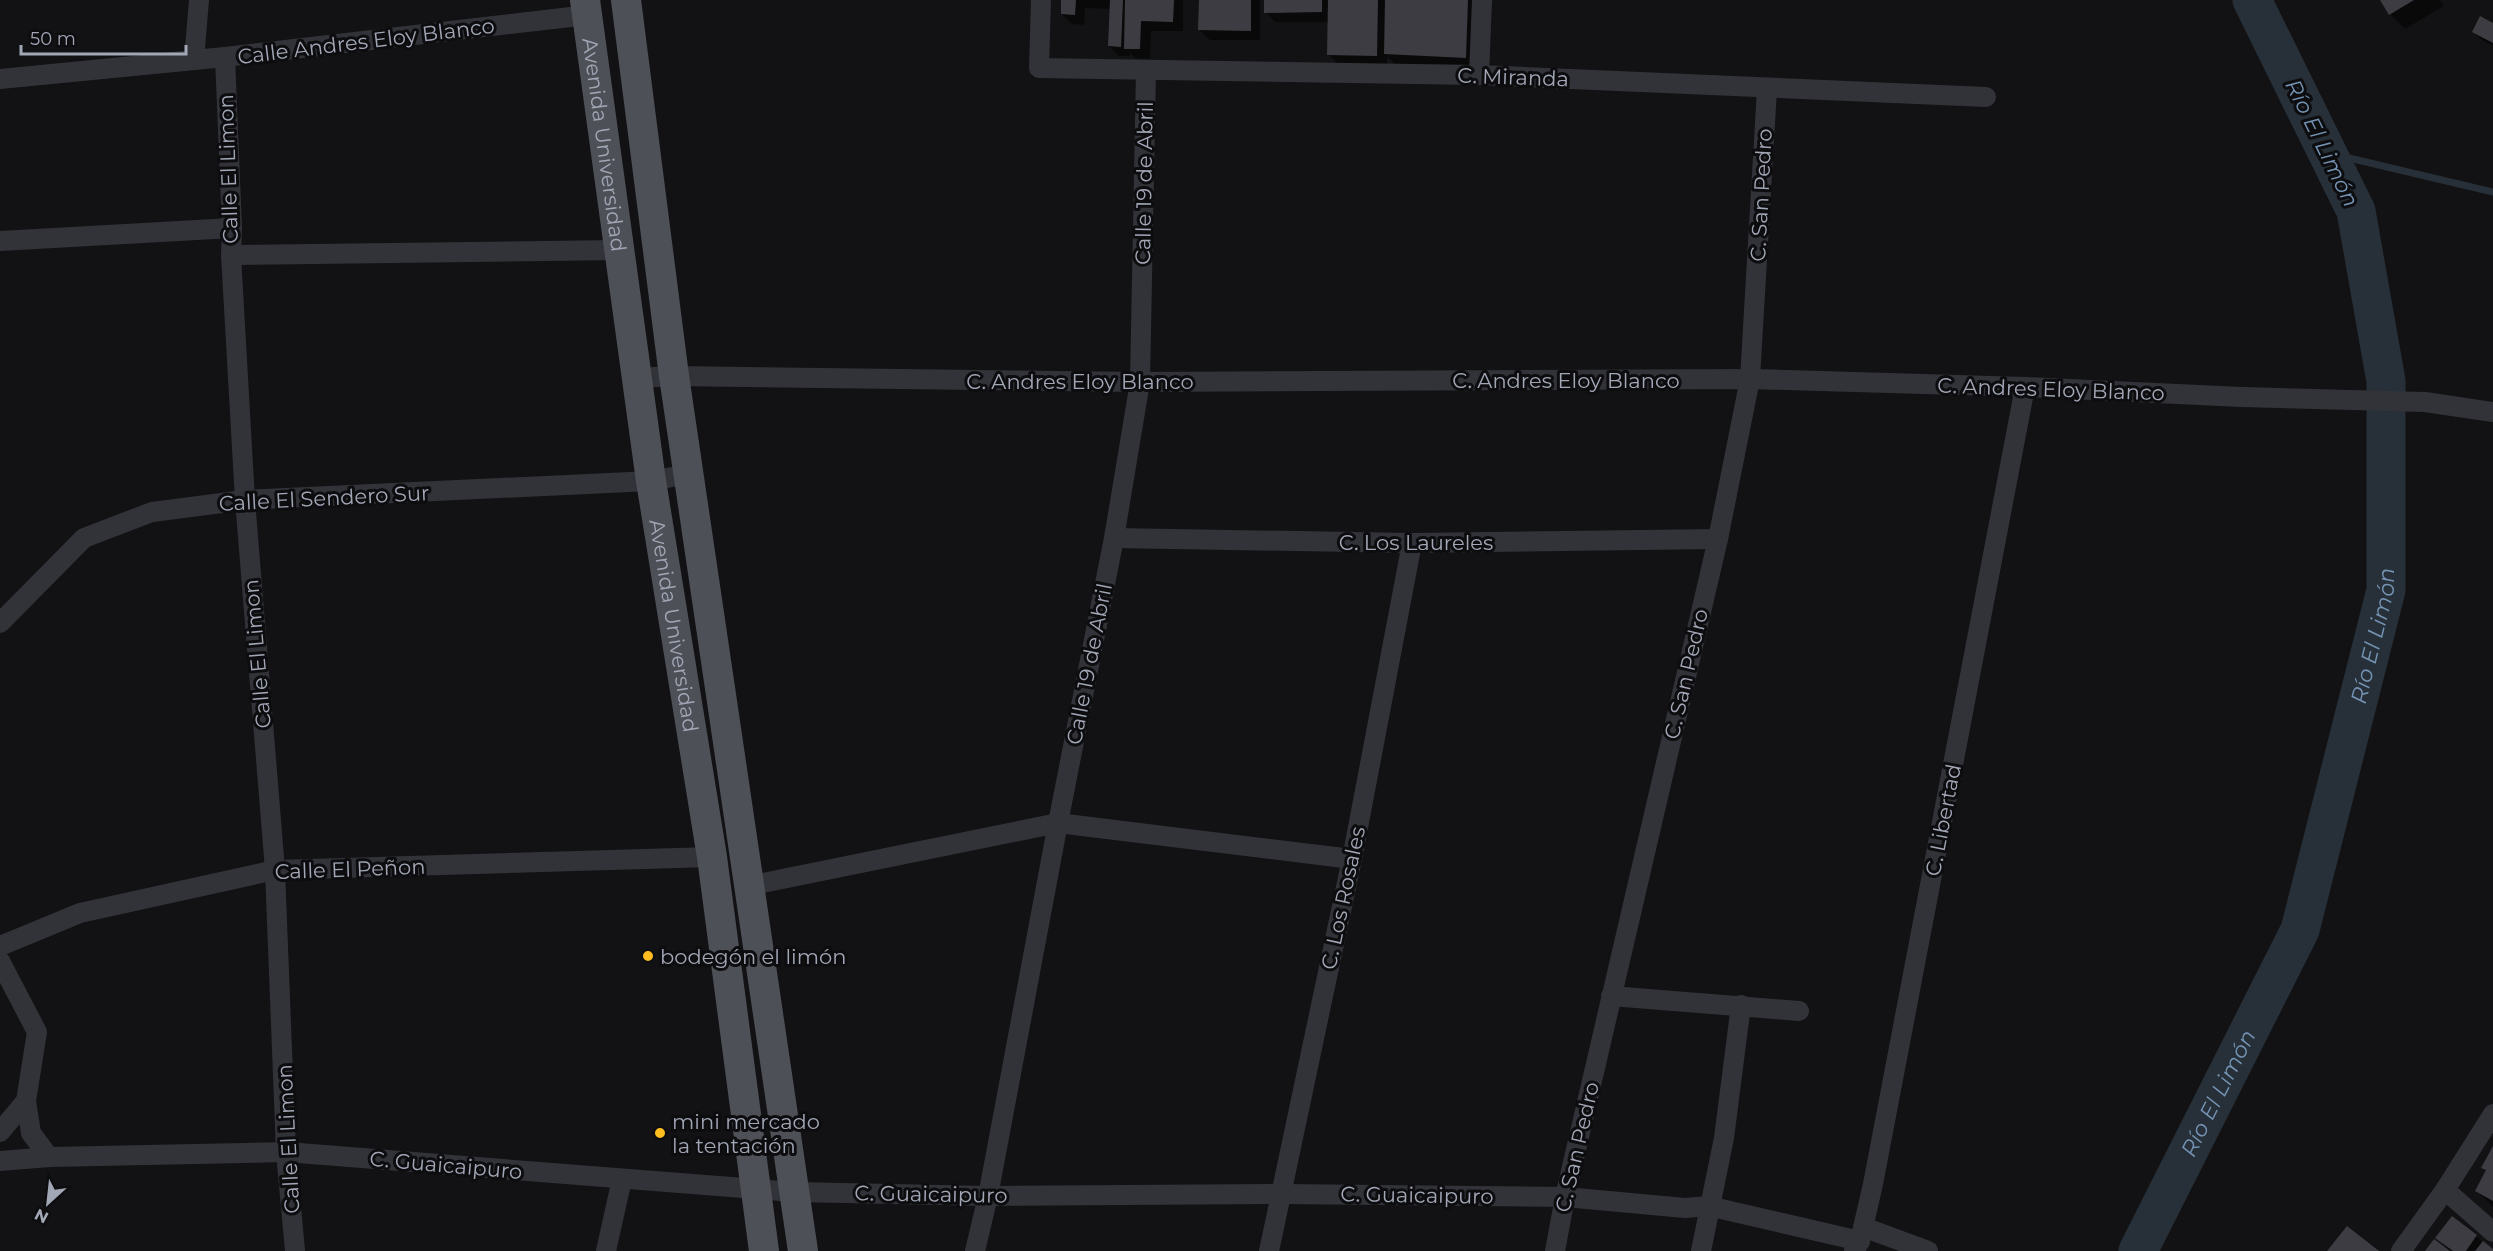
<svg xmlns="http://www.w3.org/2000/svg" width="2493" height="1251" viewBox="0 0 2493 1251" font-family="Montserrat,sans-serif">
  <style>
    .shadow { fill: #0007 }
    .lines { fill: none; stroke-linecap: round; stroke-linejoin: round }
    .stream { stroke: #273038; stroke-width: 7 }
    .river { stroke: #273038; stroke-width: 39 }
    .building { fill: #3c3c42 }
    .minor { stroke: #323339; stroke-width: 20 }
    .primary { stroke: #4e5058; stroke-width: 30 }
    .poi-dot { fill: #ffbd1f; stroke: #0d0d0f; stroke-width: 2 }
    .labels { text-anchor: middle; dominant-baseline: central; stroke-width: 6; stroke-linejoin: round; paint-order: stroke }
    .street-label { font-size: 21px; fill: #a2a7b6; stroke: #0d0d0f }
    .poi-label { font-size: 21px; fill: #a2a7b6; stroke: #0d0d0f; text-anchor: start }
    .water-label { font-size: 22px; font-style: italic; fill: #7594b5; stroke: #0d0d0f }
  </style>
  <rect width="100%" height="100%" fill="#121214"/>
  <g class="shadow">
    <path d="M1063 0H1183V31H1151L1150 59 1135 58 1130 53V56H1119L1109 46 1111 9 1085 8 1084 25 1072 24 1062 14Z"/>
    <path d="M1200 0H1260V40H1210L1200 30Z"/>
    <path d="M1265 0H1478L1476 67 1395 64 1387 56V65L1338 64 1328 54 1329 22H1275L1266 12Z"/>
    <path d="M2382 0H2440L2444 6 2405 29 2390 14Z"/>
    <path d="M2493 24V46L2483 41 2474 32Z"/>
    <path d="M2493 1149V1207L2477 1191 2487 1171 2483 1167Z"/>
    <path d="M2452 1218 2476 1236 2493 1251H2450L2437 1238Z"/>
  </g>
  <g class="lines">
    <path class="stream" d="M2328 153 2493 192"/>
    <path class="river" id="s1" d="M2138 1251 2300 930 2386 590V381L2356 211 2252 0"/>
  </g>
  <g class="building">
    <path d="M1061 0H1076L1075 15 1061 14Z"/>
    <path d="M1110 0H1123L1121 47 1108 46Z"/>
    <path d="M1125 0H1174L1173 22 1141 21 1140 49H1124Z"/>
    <path d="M1199 0H1251V31L1198 30Z"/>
    <path d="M1264 0H1322V12L1264 13Z"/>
    <path d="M1328 0H1378L1377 56 1327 55Z"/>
    <path d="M1385 0H1468L1466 58 1384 54Z"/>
    <path d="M2380 0H2414L2389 15Z"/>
    <path d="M2480 16 2493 23V43L2472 32Z"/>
    <path d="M2493 1146V1201L2475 1191 2486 1170 2481 1168Z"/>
    <path d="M2452 1216 2477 1235 2466 1251H2453L2435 1238Z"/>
    <path d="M2347 1226 2379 1251H2327Z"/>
    <path d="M2434 1239 2450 1251H2425Z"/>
    <path d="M2483 1241 2493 1249V1251H2475Z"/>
  </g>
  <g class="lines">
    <g class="minor">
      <path d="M1041 0 1039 68 1479 75 1986 97"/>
      <path d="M225 57 232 228 231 255 245 500 275 870 286 1152 295 1251"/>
      <path d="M194 60 199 0"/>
      <path d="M1479 75 1482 0"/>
      <path d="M0 79 225 57 588 15"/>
      <path d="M0 241 232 228"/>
      <path d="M231 255 620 250"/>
      <path d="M637 378 674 376 1140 382 1750 379 2025 387 2242 397 2425 402 2493 412"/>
      <path d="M1114 538 1412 543 1718 539"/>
      <path d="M0 623 84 538 152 512 245 500 651 481 688 474"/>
      <path d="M748 886 1058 823 1352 859"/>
      <path d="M0 946 80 913 275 870 712 857"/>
      <path d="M0 961 37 1032 26 1101 0 1132"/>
      <path d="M1611 996 1799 1011"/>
      <path d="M26 1101 31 1133 49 1157"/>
      <path d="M0 1161 49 1157 286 1152 794 1192 988 1196 1281 1194 1565 1197 1685 1208 1708 1206 1860 1241"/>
      <path d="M2445 1190 2493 1232"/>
      <path d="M1863 1227 1928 1251"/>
      <path d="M606 1251 622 1179"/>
      <path d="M975 1251 988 1196 1058 823 1114 538 1140 382 1146 71"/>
      <path d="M1269 1251 1352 859 1412 543"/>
      <path d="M1555 1251 1565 1197 1718 539 1750 379 1767 89"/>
      <path d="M1701 1251 1724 1138 1741 1005"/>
      <path d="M1854 1251 1860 1241 1873 1184 2025 387"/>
      <path d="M2401 1251 2445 1190 2493 1114"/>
    </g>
    <g class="primary">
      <path id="s2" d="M585 0 651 481 712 857 764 1251"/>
      <path d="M626 0 674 376 803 1251"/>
    </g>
  </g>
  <g class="poi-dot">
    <circle cx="648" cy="956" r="6"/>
    <circle cx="660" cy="1133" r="6"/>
  </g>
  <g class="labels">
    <g class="street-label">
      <text transform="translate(366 41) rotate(-7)">Calle Andres Eloy Blanco</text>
      <text transform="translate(1513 77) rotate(2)">C. Miranda</text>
      <text stroke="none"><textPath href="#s2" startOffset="146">Avenida Universidad</textPath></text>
      <text transform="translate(228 169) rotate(-92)">Calle El Limon</text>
      <text transform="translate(1144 183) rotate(-89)">Calle 19 de Abril</text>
      <text transform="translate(1761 195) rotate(-87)">C. San Pedro</text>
      <text x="1566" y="380">C. Andres Eloy Blanco</text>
      <text x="1080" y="381">C. Andres Eloy Blanco</text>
      <text transform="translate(2051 389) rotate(2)">C. Andres Eloy Blanco</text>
      <text transform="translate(324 498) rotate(-3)">Calle El Sendero Sur</text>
      <text x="1416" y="542">C. Los Laureles</text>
      <text stroke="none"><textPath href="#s2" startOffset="632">Avenida Universidad</textPath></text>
      <text transform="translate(257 654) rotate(-95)">Calle El Limon</text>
      <text transform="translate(1089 664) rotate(-79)">Calle 19 de Abril</text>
      <text transform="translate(1686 674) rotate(-77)">C. San Pedro</text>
      <text transform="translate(1943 820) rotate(-79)">C. Libertad</text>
      <text transform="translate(350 869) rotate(-2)">Calle El Peñon</text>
      <text transform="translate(1343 898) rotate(-78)">C. Los Rosales</text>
      <text transform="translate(288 1139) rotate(-93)">Calle El Limon</text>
      <text transform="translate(1577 1147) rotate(-77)">C. San Pedro</text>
      <text transform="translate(446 1165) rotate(5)">C. Guaicaipuro</text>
      <text transform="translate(931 1194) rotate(1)">C. Guaicaipuro</text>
      <text transform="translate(1417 1195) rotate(1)">C. Guaicaipuro</text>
    </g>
    <g class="poi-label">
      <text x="660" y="956">bodegón el limón</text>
      <text x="672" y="1121">mini mercado<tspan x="672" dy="24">la tentación</tspan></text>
    </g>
    <g class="water-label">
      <text transform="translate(2322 143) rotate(64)">Río El Limón</text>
      <text stroke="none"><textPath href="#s1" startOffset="663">Río El Limón</textPath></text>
      <text stroke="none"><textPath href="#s1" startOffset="177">Río El Limón</textPath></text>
    </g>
  </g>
  <g transform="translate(48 1203) rotate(207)" stroke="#0d0d0f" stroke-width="4.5" paint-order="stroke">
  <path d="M0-4.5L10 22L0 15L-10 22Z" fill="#a2a7b6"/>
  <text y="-9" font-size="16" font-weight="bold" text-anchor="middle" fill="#a2a7b6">N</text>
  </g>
  <path d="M21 45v9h165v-9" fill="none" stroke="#a2a7b6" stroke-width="3"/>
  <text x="30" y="45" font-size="18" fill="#a2a7b6" stroke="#0d0d0f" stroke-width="4.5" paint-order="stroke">50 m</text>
</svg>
